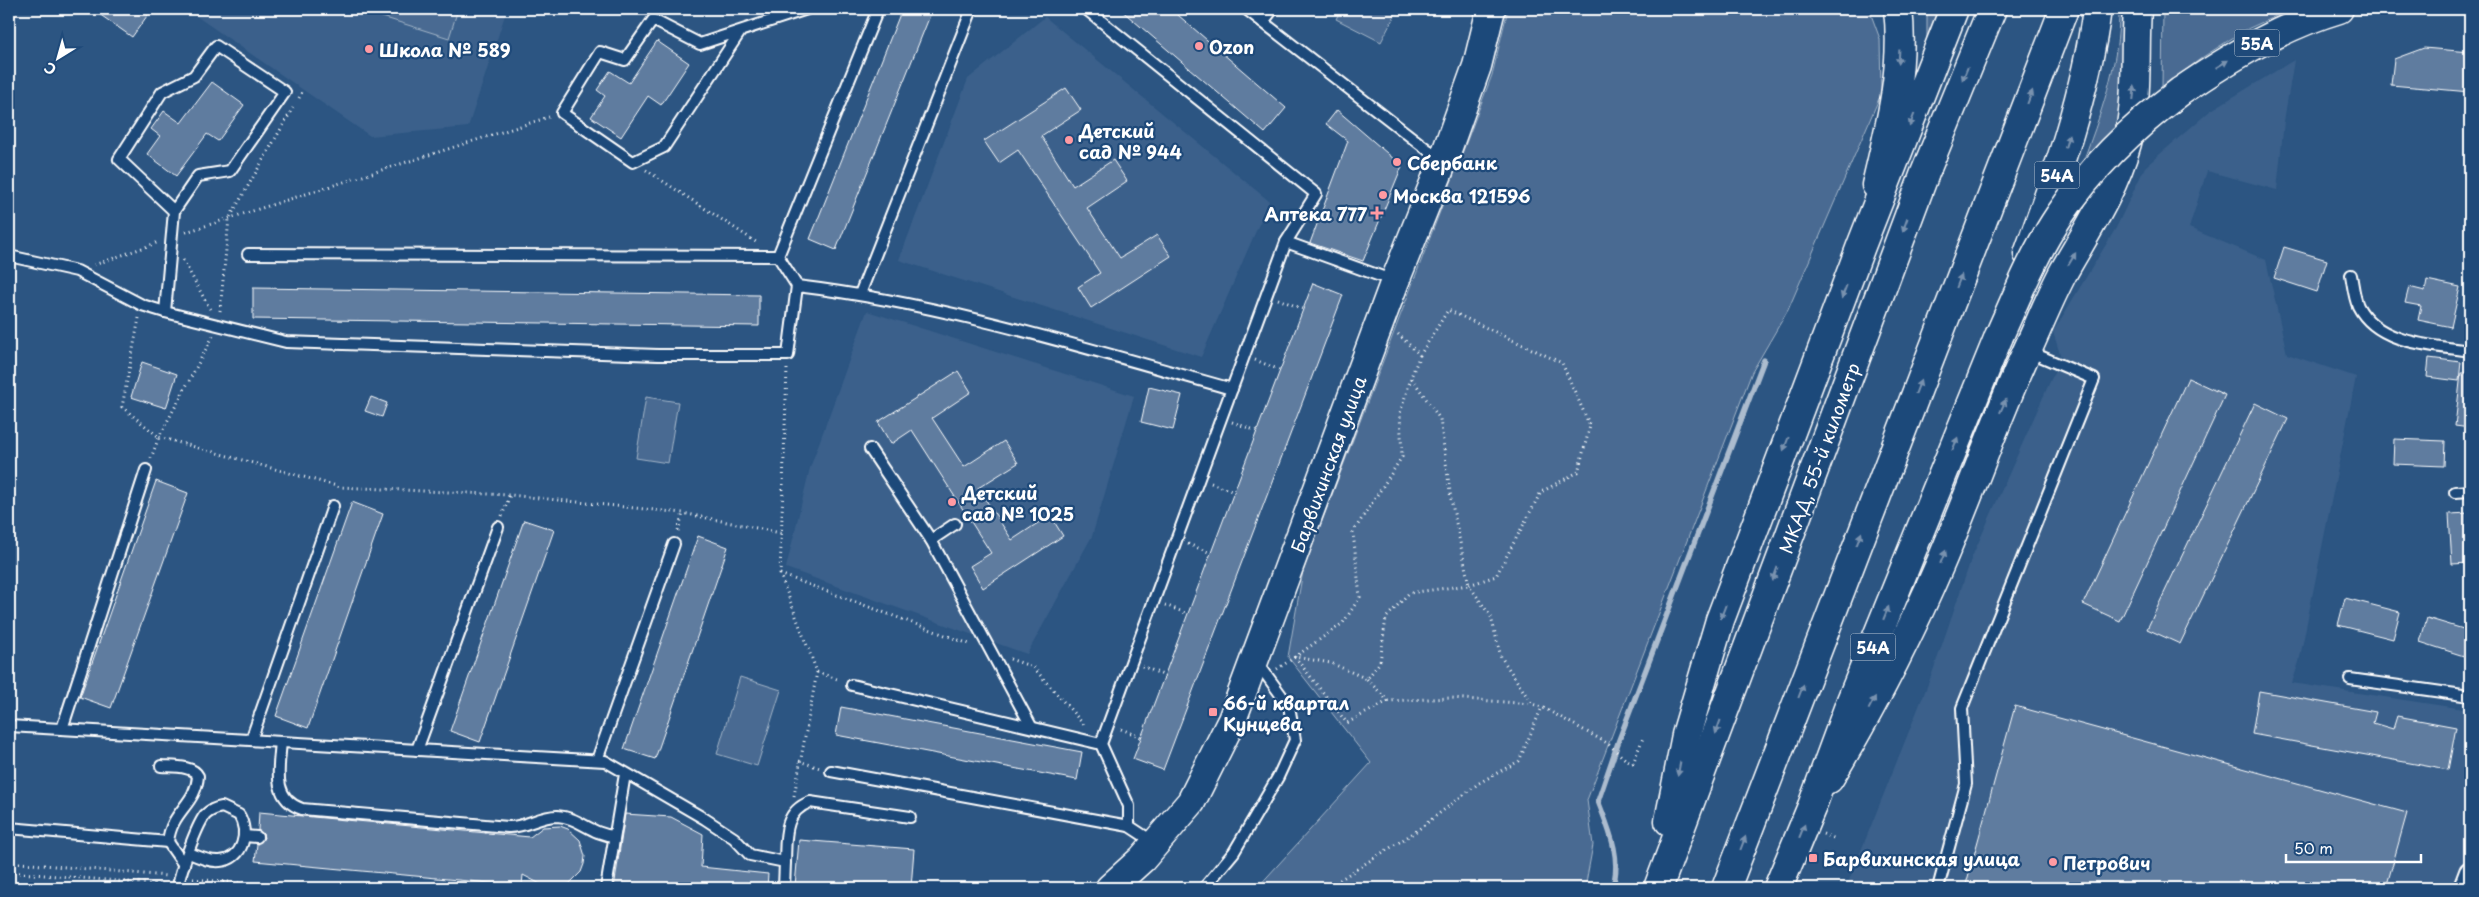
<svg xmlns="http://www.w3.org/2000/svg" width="2479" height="897" viewBox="0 0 2479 897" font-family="'Playpen Sans',sans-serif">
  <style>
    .built { fill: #3b618b }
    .green { fill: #486b92; stroke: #a4b5c8 }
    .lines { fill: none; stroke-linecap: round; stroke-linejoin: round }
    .stream { stroke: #acbcce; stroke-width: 5.5 }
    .building { fill: #5e7c9f; stroke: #fff }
    .lane-casing { stroke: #fff; stroke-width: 14 }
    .street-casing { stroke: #fff; stroke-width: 24 }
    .secondary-casing { stroke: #fff; stroke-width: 31 }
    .primary-casing { stroke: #fff; stroke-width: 31 }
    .highway-casing { stroke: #fff; stroke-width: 31 }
    .path { stroke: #fff; stroke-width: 3; stroke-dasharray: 1 4; stroke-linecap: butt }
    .lane { stroke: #1f4a7a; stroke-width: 10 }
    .street { stroke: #1f4a7a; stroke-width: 20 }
    .secondary { stroke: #1f4a7a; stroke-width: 28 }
    .primary { stroke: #1f4a7a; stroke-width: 28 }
    .highway { stroke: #1f4a7a; stroke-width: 28 }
    .highway-bridge-casing { stroke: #fff; stroke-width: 31; stroke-linecap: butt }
    .highway-bridge { stroke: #1f4a7a; stroke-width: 28 }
    .oneway { fill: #7992af }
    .poi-dot { fill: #ff9aa2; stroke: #1f4a7a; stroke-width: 2 }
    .labels { text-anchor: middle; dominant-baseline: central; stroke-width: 4.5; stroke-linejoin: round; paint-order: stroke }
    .shield { fill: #1f4a7a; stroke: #bcc9d7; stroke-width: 1 }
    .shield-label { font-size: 16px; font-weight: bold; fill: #fff }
    .poi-label { font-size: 18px; font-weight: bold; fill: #fff; stroke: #1f4a7a; text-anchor: start }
    .street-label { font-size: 18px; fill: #fff; stroke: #1f4a7a }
  </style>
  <rect width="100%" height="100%" fill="#2c5582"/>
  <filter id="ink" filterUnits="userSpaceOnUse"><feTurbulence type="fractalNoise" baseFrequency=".02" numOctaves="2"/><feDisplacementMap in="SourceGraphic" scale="10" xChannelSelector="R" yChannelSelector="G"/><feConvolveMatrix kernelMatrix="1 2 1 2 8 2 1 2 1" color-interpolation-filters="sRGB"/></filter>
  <g filter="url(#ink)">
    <g class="built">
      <path d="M186 9H507L468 127 370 136Z"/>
      <path d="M1045 17 1269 201 1201 357 899 260 968 79Z"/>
      <path d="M2294 60 2284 121 2277 190 2207 171 2189 228 2266 260 2287 354 2356 377 2299 662 2292 683 2470 710V849L2455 888H1846L1932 674 1972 557 2061 357 2053 332 2116 228 2145 167 2210 111Z"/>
      <path d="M867 311 1134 396 1092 536 1027 654 786 568 810 468Z"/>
    </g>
    <g class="green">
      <path d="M378 9H458L449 38 376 15Z"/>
      <path d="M1341 9H1398L1381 42 1336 19Z"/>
      <path d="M1508 9H1869L1880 39 1881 94 1788 310 1752 372 1587 800 1593 845 1585 888H1257L1371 763 1288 657 1303 571 1492 75Z"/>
      <path d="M1927 9H1949L1927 65Z"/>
      <path d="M2119 9H2131L2119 124 2081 167C2100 116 2120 64 2119 9Z"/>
      <path d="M2163 9H2291L2243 31 2203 57 2162 88Z"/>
      <path d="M646 397 678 402 668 463 636 458Z"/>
      <path d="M740 677 781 690 757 766 717 754Z"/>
    </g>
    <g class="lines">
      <path class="stream" d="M1612 888C1623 859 1608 827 1598 801L1619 740 1764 360"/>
    </g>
    <g class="building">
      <path d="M92 9H152L132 37Z"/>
      <path d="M902 9H920L931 13 836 250 810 239Z"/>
      <path d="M1120 9H1171L1286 108 1265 133Z"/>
      <path d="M657 41 689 63 661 105 648 96 621 137 591 117 605 96 597 90 610 71 629 83Z"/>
      <path d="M2424 48 2470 52V92L2391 85 2394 59Z"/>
      <path d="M212 82 244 105 218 141 207 134 176 176 147 154 160 136 151 129 164 111 181 123Z"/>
      <path d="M1066 88 1081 110 1041 136 1073 186 1113 160 1127 181 1087 208 1120 258 1157 235 1171 256 1091 308 1078 287 1100 273 1018 150 999 163 984 141Z"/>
      <path d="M1337 110 1402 166 1363 261 1310 243 1348 141 1326 124Z"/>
      <path d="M2284 247 2327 260 2317 292 2274 278Z"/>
      <path d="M2427 280 2460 287 2451 327 2418 320 2421 306 2405 303 2409 287 2425 291Z"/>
      <path d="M1313 283 1343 295 1163 770 1133 759Z"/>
      <path d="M253 288 759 295V326L253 319Z"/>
      <path d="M2429 358 2461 362 2459 381 2427 377Z"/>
      <path d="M142 362 177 374 166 408 131 397Z"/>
      <path d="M958 371 971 392 932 418 964 467 1004 441 1018 463 978 488 1012 540 1050 515 1063 536 983 588 970 566 991 553 912 430 891 444 878 422Z"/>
      <path d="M2461 373H2470V428L2455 426Z"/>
      <path d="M2188 378 2225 395 2120 621 2083 604Z"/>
      <path d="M1149 387 1182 395 1173 430 1141 422Z"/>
      <path d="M371 397 387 403 382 417 365 411Z"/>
      <path d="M2255 403 2288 419 2180 644 2147 629Z"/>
      <path d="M2394 439 2445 441 2444 466 2393 464Z"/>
      <path d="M156 481 188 493 111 708 80 697Z"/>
      <path d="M352 502 383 514 308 728 276 716Z"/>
      <path d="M2470 513V563L2452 564 2449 514Z"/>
      <path d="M524 520 554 530 480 742 450 731Z"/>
      <path d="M698 536 728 547 655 759 624 749Z"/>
      <path d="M2345 598 2400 612 2393 639 2338 625Z"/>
      <path d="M2427 618 2470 631V658L2420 642Z"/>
      <path d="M2259 691 2376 712 2373 723 2393 729 2397 716 2456 727 2448 770 2252 734Z"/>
      <path d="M2015 706 2407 813 2386 888H1965Z"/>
      <path d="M841 707 1082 752 1077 780 836 735Z"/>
      <path d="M259 812 530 837 543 827 560 826 568 829 580 840 585 856 584 864 581 872 569 884 552 887 544 886 523 875 522 886 255 861 257 844 264 838 263 834 258 830Z"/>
      <path d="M625 814 671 817 703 834 701 867 768 874 767 888H614Z"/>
      <path d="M799 840 914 849 911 888H811L795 886Z"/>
    </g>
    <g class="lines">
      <g class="lane-casing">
        <g id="lane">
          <path d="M1086 9 1316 194 1286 242 1394 281"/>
          <path d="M1246 9 1441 160"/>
          <path d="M1263 22 1273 9"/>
          <path d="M740 32 664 147 633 162 562 113 600 52 625 60 653 20 700 44 807 9"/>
          <path d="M248 254 778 256"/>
          <path d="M9 256 77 271 142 305 165 312 286 342 658 355H788L797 286 778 256 878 9"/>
          <path d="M2351 275C2353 285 2354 297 2358 306 2378 345 2433 345 2470 351"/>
          <path d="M797 286C946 304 1088 349 1232 389"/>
          <path d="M860 294 972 9"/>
          <path d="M165 312 174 211 198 176 230 171 285 92 216 46 194 76 162 92 119 159 174 211"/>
          <path d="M870 449 931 540 1031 726"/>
          <path d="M2455 492 2470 491"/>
          <path d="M931 540 955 524"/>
          <path d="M2350 679 2470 696"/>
          <path d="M852 685 1101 744"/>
          <path d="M9 726 605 761 705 819 734 838 750 855 785 862 784 888"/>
          <path d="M62 729 146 470"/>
          <path d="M251 740 333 506"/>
          <path d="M281 742C279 767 271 799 302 809L508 827C525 828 539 816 557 816 579 817 590 834 614 836"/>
          <path d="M417 750 498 527"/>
          <path d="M597 760 674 544"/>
          <path d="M831 771 1129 826 1155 843"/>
          <path d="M1129 826V806L1101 744 1286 242"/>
          <path d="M9 828 168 842C171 811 196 805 198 776 193 765 172 767 161 766"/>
          <path d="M244 836 257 837"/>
          <path d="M168 842 184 865"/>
          <path d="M785 862C786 837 783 812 810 802L910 817"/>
          <path d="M178 888C179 874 196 827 205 815 210 810 216 808 222 807L239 815C249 832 244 859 220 861 209 862 199 857 189 853"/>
          <path d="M606 888 625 774"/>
          <path d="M1204 888 1234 852 1278 777 1295 740 1289 706 1257 662"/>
          <path d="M1938 888 1966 784 1962 708 2094 379 2028 351"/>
        </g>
      </g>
      <g class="street-casing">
        <path id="street" d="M2464 888 2470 872"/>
      </g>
      <g class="secondary-casing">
        <path id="secondary" d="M1110 888 1142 859 1191 802 1232 720 1395 281 1443 161 1477 66 1491 9"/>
      </g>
      <g class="primary-casing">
        <g id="primary">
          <path d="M1876 185C1890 127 1905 68 1898 9"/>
          <path d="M2028 254C2057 174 2086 94 2097 9"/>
          <path d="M1829 779C1871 710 1909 637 1941 562 1971 492 1995 421 2027 351 2039 325 2050 297 2064 271 2088 229 2114 190 2127 143 2139 99 2134 53 2137 9"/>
        </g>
      </g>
      <g class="highway-casing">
        <g id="highway">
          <path d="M2181 91C2231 57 2282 26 2339 9"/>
          <path d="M1669 821 1686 735 1720 620 1861 246 1954 9"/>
          <path d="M1658 888 1925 173 1992 9"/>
          <path d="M1726 888 2064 9"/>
          <path d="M1778 888 1812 806 1850 703 1999 336"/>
        </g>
      </g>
      <g class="path">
        <path d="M299 98 303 90"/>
        <path d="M646 170 756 242"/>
        <path d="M186 232 549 117"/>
        <path d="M183 260 210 309"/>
        <path d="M94 265 159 242"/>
        <path d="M1278 299 1303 309"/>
        <path d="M220 311 229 219 293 108"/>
        <path d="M139 318 122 407 159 437 151 458"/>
        <path d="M1398 334 1420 355 1448 310 1562 363 1590 426 1578 472 1541 492 1496 576 1469 585 1491 617 1501 657 1532 704 1542 707 1607 743 1625 759 1633 763 1643 738"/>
        <path d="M213 336 159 437 340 487 510 495 683 513 781 533"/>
        <path d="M1255 360 1280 370"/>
        <path d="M787 369 780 574 817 672 794 796"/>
        <path d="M1232 422 1257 431"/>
        <path d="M1211 483 1234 492"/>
        <path d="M502 516 510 495"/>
        <path d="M678 531 683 513"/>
        <path d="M1188 544 1211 553"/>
        <path d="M780 574 972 645"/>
        <path d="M1165 605 1188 614"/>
        <path d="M1010 659 1033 667 1084 725"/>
        <path d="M1142 666 1165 676"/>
        <path d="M1277 669 1295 657 1331 663 1367 679 1380 662 1386 618 1409 593 1469 585 1451 499 1440 419 1411 377 1420 355"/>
        <path d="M817 672 840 680"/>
        <path d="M1367 679 1388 701 1451 698 1531 704"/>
        <path d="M1388 701 1347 723 1295 657 1343 623 1360 597 1353 532 1402 457 1400 413 1411 378"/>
        <path d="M1121 729 1141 737"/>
        <path d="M799 761 820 768"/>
        <path d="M1823 834 1836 839"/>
        <path d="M9 862 167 876"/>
        <path d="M9 872 166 885"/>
        <path d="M193 879 299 888"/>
        <path d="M192 887 209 888"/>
        <path d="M1081 888 1089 884"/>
        <path d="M1327 888 1415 832 1479 783 1519 761 1542 707"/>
      </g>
      <use href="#lane" class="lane"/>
      <use href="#street" class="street"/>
      <use href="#secondary" class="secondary"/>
      <use href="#primary" class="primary"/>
      <use href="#highway" class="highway"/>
      <g class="highway-bridge-casing">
        <path id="highway-bridge" d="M1999 336C2017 296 2034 253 2059 216 2091 168 2134 126 2181 91"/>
      </g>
      <use href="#highway-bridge" class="highway-bridge"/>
    </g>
    <defs><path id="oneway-solid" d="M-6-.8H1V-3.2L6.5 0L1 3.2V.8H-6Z" transform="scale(1.25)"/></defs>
    <g class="oneway">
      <use href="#oneway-solid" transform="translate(1899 57) rotate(93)"/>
      <use href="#oneway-solid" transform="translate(2222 64) rotate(-31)"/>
      <use href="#oneway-solid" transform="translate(1965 74) rotate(112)"/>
      <use href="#oneway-solid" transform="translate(2134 93) rotate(-84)"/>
      <use href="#oneway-solid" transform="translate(2030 97) rotate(-69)"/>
      <use href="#oneway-solid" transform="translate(1912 120) rotate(111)"/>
      <use href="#oneway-solid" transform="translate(2067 141) rotate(-74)"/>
      <use href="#oneway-solid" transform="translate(1905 225) rotate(110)"/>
      <use href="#oneway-solid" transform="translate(2072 259) rotate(-59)"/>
      <use href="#oneway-solid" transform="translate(1959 281) rotate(-69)"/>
      <use href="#oneway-solid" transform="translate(1844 292) rotate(111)"/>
      <use href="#oneway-solid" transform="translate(1918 387) rotate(-69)"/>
      <use href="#oneway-solid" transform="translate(2003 406) rotate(-66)"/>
      <use href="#oneway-solid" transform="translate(1786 444) rotate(111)"/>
      <use href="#oneway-solid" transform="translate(1955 444) rotate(-68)"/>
      <use href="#oneway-solid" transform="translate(1859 539) rotate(-69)"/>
      <use href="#oneway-solid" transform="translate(1943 557) rotate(-68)"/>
      <use href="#oneway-solid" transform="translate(1775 574) rotate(110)"/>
      <use href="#oneway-solid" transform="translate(1723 612) rotate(111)"/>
      <use href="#oneway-solid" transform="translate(1886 613) rotate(-68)"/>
      <use href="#oneway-solid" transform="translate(1801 691) rotate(-69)"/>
      <use href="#oneway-solid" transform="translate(1872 703) rotate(-62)"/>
      <use href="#oneway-solid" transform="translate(1718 727) rotate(110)"/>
      <use href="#oneway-solid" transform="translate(1679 769) rotate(101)"/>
      <use href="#oneway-solid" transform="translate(1802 831) rotate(-68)"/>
      <use href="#oneway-solid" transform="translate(1743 843) rotate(-69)"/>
    </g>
  </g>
  <g class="poi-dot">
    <circle cx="1199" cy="46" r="5"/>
    <circle cx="369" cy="49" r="5"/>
    <circle cx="1069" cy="140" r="5"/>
    <circle cx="1397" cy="162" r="5"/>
    <circle cx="1383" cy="195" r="5"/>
    <path d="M1374.5 205.5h5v5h5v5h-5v5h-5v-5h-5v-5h5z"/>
    <circle cx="952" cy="502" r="5"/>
    <rect x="1208" y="707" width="10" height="10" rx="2.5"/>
    <rect x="1808" y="853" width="10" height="10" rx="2.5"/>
    <circle cx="2053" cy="862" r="5"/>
  </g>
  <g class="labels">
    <g class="shield">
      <rect x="2234.5" y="29.5" width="45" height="27" rx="4"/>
      <rect x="2034.5" y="161.5" width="45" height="27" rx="4"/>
      <rect x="1850.5" y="633.5" width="45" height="27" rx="4"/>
    </g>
    <g class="shield-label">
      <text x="2257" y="43">55А</text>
      <text x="2057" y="175">54А</text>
      <text x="1873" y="647">54А</text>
    </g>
    <g class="poi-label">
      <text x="1209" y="46">Ozon</text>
      <text x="379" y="49">Школа № 589</text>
      <text x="1079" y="130">Детский<tspan x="1079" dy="21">сад № 944</tspan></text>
      <text x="1407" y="162">Сбербанк</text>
      <text x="1393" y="195">Москва 121596</text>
      <text x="1367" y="213" text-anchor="end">Аптека 777</text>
      <text x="962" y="492">Детский<tspan x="962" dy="21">сад № 1025</tspan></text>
      <text x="1223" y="702">66-й квартал<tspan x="1223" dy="21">Кунцева</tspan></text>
      <text x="1823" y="858">Барвихинская улица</text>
      <text x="2063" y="862">Петрович</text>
    </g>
    <g class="street-label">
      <text transform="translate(1819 458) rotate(-70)">МКАД, 55-й километр</text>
      <text transform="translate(1328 464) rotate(-70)">Барвихинская улица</text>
    </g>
  </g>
  <rect width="2479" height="897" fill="none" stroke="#1f4a7a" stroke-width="30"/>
  <rect x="15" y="15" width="2449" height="867" fill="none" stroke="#fff" stroke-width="2" filter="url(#ink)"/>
  <g transform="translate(58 58) rotate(217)" stroke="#1f4a7a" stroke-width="4" paint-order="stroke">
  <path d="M0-4L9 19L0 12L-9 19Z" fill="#ffffff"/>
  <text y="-8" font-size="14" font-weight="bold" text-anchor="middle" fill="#ffffff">С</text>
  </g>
  <path d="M2286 854v8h135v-8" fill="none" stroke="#ffffff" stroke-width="2.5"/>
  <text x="2294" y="854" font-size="15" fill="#ffffff" stroke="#1f4a7a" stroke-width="4" paint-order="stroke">50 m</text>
</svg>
